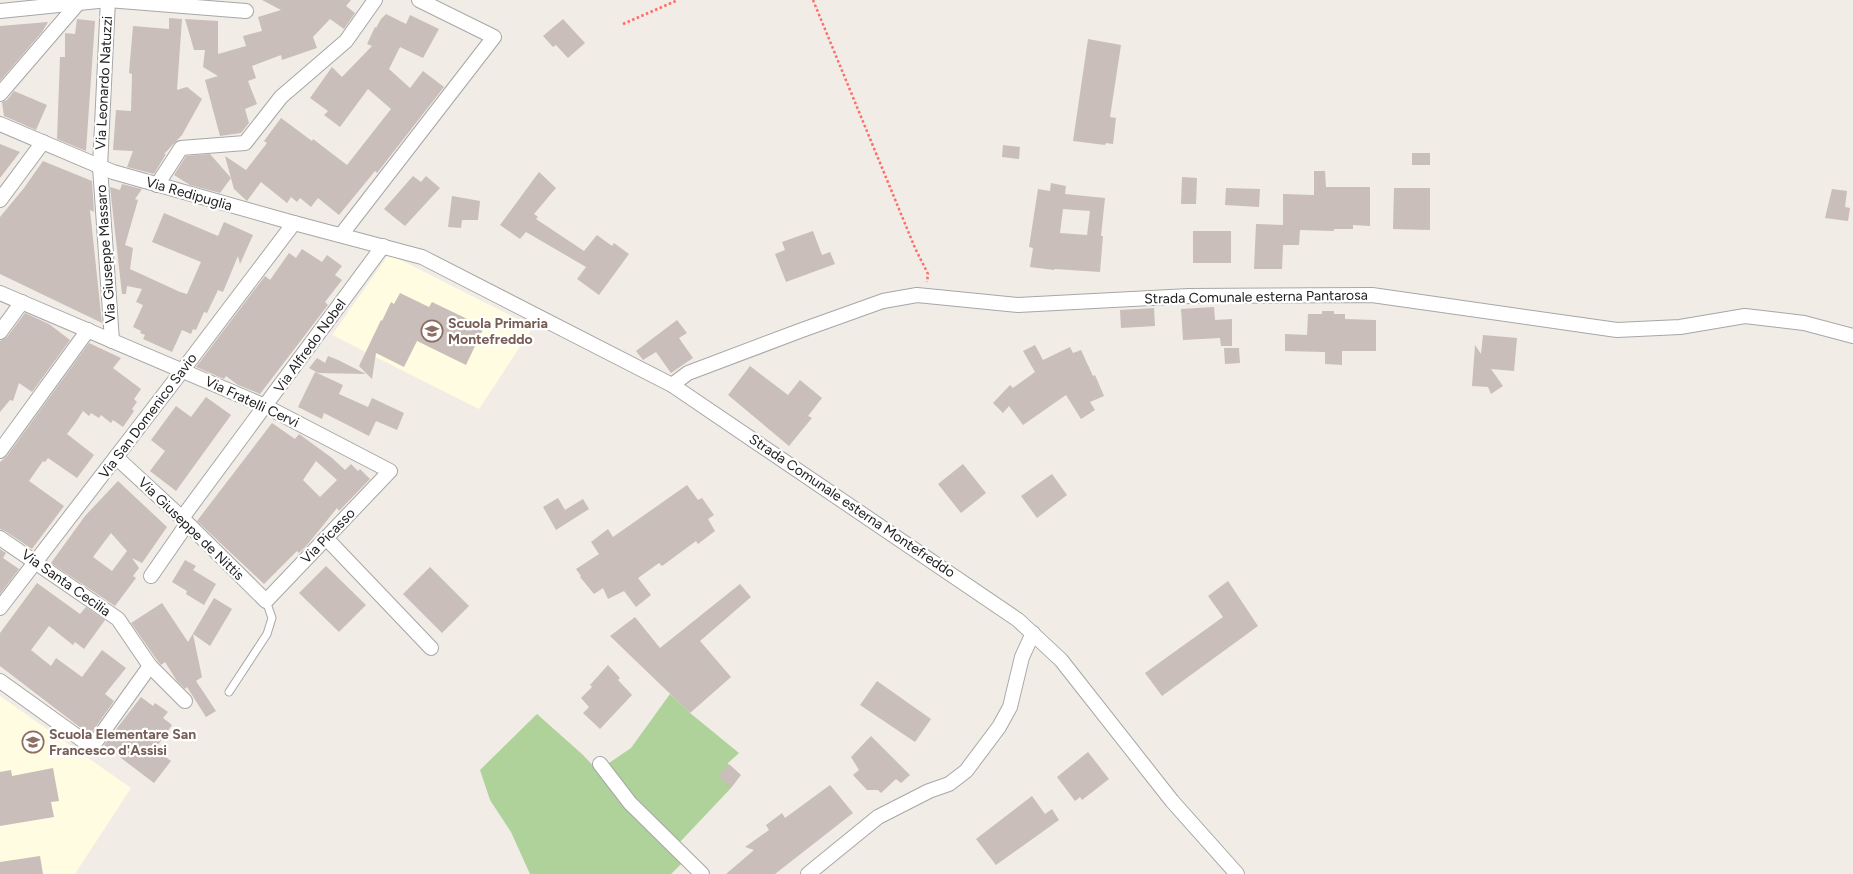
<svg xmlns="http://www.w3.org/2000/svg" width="1853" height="874" viewBox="0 0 1853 874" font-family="Figtree,sans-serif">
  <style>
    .education { fill: #fffce1 }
    .forest { fill: #afd19a }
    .building { fill: #c9beb9; fill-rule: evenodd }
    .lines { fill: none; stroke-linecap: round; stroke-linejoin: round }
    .lane-casing { stroke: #a7a7a7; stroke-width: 9 }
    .street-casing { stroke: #a7a7a7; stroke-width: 16 }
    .path { stroke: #fd6d6b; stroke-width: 2.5; stroke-dasharray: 2.5 2.5; stroke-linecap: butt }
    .lane { stroke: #fff; stroke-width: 7 }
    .street { stroke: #fff; stroke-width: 14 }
    .labels { text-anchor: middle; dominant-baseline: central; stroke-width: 4.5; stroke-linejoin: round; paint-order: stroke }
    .street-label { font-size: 14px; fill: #202020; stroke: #fff }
    .education-label { font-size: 14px; font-weight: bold; fill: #785e54; stroke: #fff; text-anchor: start }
  </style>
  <rect width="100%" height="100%" fill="#f1ece6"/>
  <g class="education">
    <path d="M389 254 533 327 479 409 332 335Z"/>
    <path d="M0 696 131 788 75 874H0Z"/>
  </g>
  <path class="forest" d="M670 694 690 713 739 753 728 763 731 788 680 842 684 861 671 874H530L511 832 490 800 480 770 537 714 583 755 600 773 609 763 631 748Z"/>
  <g class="building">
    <path d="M262 0H351L346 6 355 13 344 29 330 19 313 37 317 48 282 60 281 55 252 66 256 78 248 81 257 104 245 109 249 123 241 133 220 136 205 80 218 76 203 67 205 50H194L185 19 218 21V54L246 46 243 36 262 31 258 17 281 10Z"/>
    <path d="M386 14 406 24 410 15 439 29 423 58 400 47 389 69 410 88 423 71 444 87 377 173 375 171 339 215 318 198 311 207 300 198 297 202 291 197 287 203 261 182 247 201 234 189 225 156 246 170 267 143 264 141 281 118 312 141 313 139 347 165 391 109 368 89 340 127 324 115 328 111 310 98 332 67 342 77 372 46 367 44 375 27 376 28 381 19Z"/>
    <path d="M169 18 182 19 177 90 187 87 202 99 182 135 164 154H166L154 174 127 167 133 151 113 150 116 110 131 111 132 74 129 73 133 26 169 29Z"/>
    <path d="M77 19 95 21 86 151 57 139 60 57H65V33L75 34Z"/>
    <path d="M563 19 585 43 568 58 556 45 553 47 543 36Z"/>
    <path d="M48 22 42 32 0 81V26Z"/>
    <path d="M1088 39 1121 45 1110 117 1116 118 1113 144 1106 143 1105 145 1073 141Z"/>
    <path d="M14 91 47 105 36 130 4 116 2 102 7 100Z"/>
    <path d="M0 144 20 152 0 178Z"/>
    <path d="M1003 145 1020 147 1019 159 1002 157Z"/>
    <rect x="1412" y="153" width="18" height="12"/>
    <path d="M210 154 231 178 220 193 190 185 174 175 186 156Z"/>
    <path d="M43 161 92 181 94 212 90 210 102 323 0 274V217L24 188Z"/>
    <path d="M1314 171H1325L1326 187H1370V226L1353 225V229H1334V231L1300 230 1299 245H1283L1282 269H1254L1256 224 1283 225V194L1314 195Z"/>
    <path d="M539 172 556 188 534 214 538 217 536 219 584 251 597 235 612 246 614 243 629 254 599 295 577 279 586 267 526 232 520 239 500 225Z"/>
    <path d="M413 176 421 182 426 176 440 188 405 226 384 209Z"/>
    <path d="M1182 177 1197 178 1196 204H1181Z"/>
    <path d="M1051 183 1066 186 1065 194 1105 198 1101 236H1103L1100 272 1055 269 1054 270 1030 267 1033 248 1029 247 1038 189 1050 191ZM1063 209 1090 211 1087 235 1060 233Z"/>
    <path d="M122 184 142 189 135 199 138 200 125 245 133 248 130 269 180 292 187 294 201 262 152 242 164 213 218 236 224 222 253 235 240 264 238 256 223 292 218 290 207 313 204 312 196 330 193 329 191 334 182 330 172 352 143 339 145 335 140 333 141 331 133 327 143 305 136 302 142 289 127 286 126 294H122L110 187 120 190Z"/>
    <path d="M1226 188 1260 189 1259 207 1225 205Z"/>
    <path d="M1394 188H1430V230L1393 229Z"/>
    <path d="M1832 189 1847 191 1845 207 1850 208 1848 221 1825 218Z"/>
    <path d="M452 196 480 201 478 220H462L461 228 448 227Z"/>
    <path d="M813 231 822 255 830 252 835 264 786 282 775 254 785 250 782 242Z"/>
    <rect x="1193" y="231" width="38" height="32"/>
    <path d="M302 249 322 262 327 255 342 266 335 275 342 280 325 302 328 305 260 394 238 385 226 376 224 379 196 367 265 276 270 280 289 253 296 258Z"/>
    <path d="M400 293 429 307 432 302 484 327 466 365 417 341 404 367 376 353 372 379 359 366 381 320 382 321 391 302 394 304Z"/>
    <path d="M1214 307 1215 320 1232 319V346H1221L1220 338 1183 340 1181 309Z"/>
    <path d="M1154 308 1155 326 1121 328 1120 310Z"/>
    <path d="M1322 311H1334V314H1345V319L1376 320V351H1342V365L1325 364V352L1285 351V334L1307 335 1308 314H1322Z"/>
    <path d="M25 313 49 324 70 340 32 392 19 383 13 401 10 400 0 412V341L7 337Z"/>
    <path d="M677 320 687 333 679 338 693 358 671 373 656 352 643 360 636 351Z"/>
    <path d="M1483 335 1517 338 1514 371 1491 369 1503 386 1491 394 1488 387 1472 386 1475 345 1481 354Z"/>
    <path d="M89 343 121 358 113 368 141 389 134 399 137 402 132 409 134 411 123 427 113 420 111 423 101 415 99 418 91 413 89 416 83 411 76 422 67 434 94 455 77 478 48 458 45 462 43 461 29 481 64 506 32 549 5 531 0 529V462L7 456Z"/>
    <path d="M1035 345 1043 360 1070 347 1073 353 1081 350 1093 376 1095 375 1104 396 1090 402 1095 410 1081 419 1066 395 1023 425 1009 406 1003 413 993 403 1010 385 1013 388 1035 372 1023 351Z"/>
    <path d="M1224 348H1239L1240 363 1225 364Z"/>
    <path d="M328 356 338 360 366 374 318 373 309 368 317 358 325 363Z"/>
    <path d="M750 366 788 395 800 380 822 398 808 416 812 418 789 446 728 395Z"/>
    <path d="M315 372 343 385 339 394 368 407 372 398 404 413 397 430 376 421 369 436 324 413 322 419 298 407Z"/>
    <path d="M206 397 231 415 176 491 150 471 165 451 151 440 176 406 191 417Z"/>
    <path d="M272 423 295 439 299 434 332 458 345 470 351 464 358 471 360 469 370 479 339 511 337 508 308 544 299 553 297 551 264 584 197 521ZM316 461 337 480 320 497 303 480Z"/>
    <path d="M963 464 986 493 961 513 938 484Z"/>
    <path d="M1052 474 1067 495 1037 518 1021 496Z"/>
    <path d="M118 481 167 527 142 563 132 558 139 568 133 576 136 578 115 606 51 563 85 516ZM111 533 127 551 112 571 93 557Z"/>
    <path d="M687 485 698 500 702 498 714 515 708 519 715 531 698 544 696 541 662 566 659 563 638 578 651 595 636 607 624 591 608 599 603 588 594 594 580 577 581 576 576 569 599 554 591 542 608 529 613 537Z"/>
    <path d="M558 498 565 510 583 499 589 509 556 530 543 507Z"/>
    <path d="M0 549 6 553 3 558 19 569 0 594Z"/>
    <path d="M185 560 196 566 193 570 216 584 204 605 186 594 187 591 172 582Z"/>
    <path d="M326 566 366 605 339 632 299 593Z"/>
    <path d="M430 567 469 606 442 633 403 594Z"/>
    <path d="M1228 581 1258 626 1162 696 1145 673 1223 617 1208 596Z"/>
    <path d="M37 583 80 614 86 607 105 620 84 649 75 642 73 645 49 626 31 650 51 666 56 658 82 677 102 650 126 668 105 694 114 701 90 735 0 666V633Z"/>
    <path d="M740 584 751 597 700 641 731 677 690 713 610 636 635 617 660 648Z"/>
    <path d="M214 598 232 609 210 646 193 634 202 677 196 681 216 711 206 717 187 687 185 689 177 681 165 662 161 665 157 660 131 623 162 603 188 642Z"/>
    <path d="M608 665 620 678 618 680 632 695 600 729 583 713 589 707 581 698 592 687 590 685Z"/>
    <path d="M877 681 931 719 915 742 860 705Z"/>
    <path d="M141 697 153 706 155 703 168 712 163 718 172 725 155 749 171 761 154 783 104 745Z"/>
    <path d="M871 736 910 775 901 783 896 779 881 793 878 790H867L853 775 859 770 851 757Z"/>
    <path d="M1088 752 1109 779 1082 800 1080 797 1075 801 1057 777Z"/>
    <path d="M729 764 741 775 731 788 718 776Z"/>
    <path d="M53 768 59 801 51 802 54 817 0 826V772L11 770 12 776Z"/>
    <path d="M830 785 853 813 775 874H726L754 850 745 847 769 830 766 825 782 813 785 818Z"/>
    <path d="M1032 796 1045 814 1052 809 1059 820 996 865 976 839Z"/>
    <path d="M40 856 43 874H0V862Z"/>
  </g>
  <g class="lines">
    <g class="lane-casing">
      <path id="lane" d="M229 692 267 634 272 618 266 601"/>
    </g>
    <g class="street-casing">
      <g id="street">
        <path d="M108 0 100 167 112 341"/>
        <path d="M0 11 108 0 246 11"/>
        <path d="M0 94 80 1"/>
        <path d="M0 124 113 172 294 223 422 257 672 385 1018 620 1061 660 1172 801 1237 874"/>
        <path d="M157 185 181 148 245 143 281 97 346 41 375 0"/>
        <path d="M0 200 43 142"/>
        <path d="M341 235 494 37 419 0"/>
        <path d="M0 293 265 406 390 471 266 601 182 518 116 457"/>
        <path d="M0 332 22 302"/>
        <path d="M672 385 688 373 802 330 883 301 917 295 1018 305 1189 296 1372 295 1617 330 1680 327 1745 316 1804 323 1853 336"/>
        <path d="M0 451 88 330"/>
        <path d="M182 518 383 246"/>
        <path d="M0 538 118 619 150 666 185 701"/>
        <path d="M326 538 431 648"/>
        <path d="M151 576 187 524"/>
        <path d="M0 608 182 371 294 223"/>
        <path d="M0 681 92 747 150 666"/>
        <path d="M600 764 630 803 702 874"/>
        <path d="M808 874 878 817 929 791 949 784 966 771 999 727 1010 707 1022 657 1033 633"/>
      </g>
    </g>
    <g class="path">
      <path d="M813 0 915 248 928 274 927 282"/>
      <path d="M623 24 678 0"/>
    </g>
    <use href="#lane" class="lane"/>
    <use href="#street" class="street"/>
  </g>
  <defs>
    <g id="school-ring" transform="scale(1.125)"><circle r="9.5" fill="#fff" stroke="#8d6e63" stroke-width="1.5"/><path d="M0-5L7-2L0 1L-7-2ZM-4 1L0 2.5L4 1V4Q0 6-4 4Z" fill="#8d6e63"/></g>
  </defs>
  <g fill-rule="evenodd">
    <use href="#school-ring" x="432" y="331"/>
    <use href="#school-ring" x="33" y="742"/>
  </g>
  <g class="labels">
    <g class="street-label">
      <text transform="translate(104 83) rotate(-87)">Via Leonardo Natuzzi</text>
      <text transform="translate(189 194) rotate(16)">Via Redipuglia</text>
      <text transform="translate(106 254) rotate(-94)">Via Giuseppe Massaro</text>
      <text transform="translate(1256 297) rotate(-1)">Strada Comunale esterna Pantarosa</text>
      <text transform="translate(310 346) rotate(-54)">Via Alfredo Nobel</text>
      <text transform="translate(252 402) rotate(25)">Via Fratelli Cervi</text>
      <text transform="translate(148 416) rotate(-53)">Via San Domenico Savio</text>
      <text transform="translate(852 506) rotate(34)">Strada Comunale esterna Montefreddo</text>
      <text transform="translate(191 529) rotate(44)">Via Giuseppe de Nittis</text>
      <text transform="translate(328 536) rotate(-46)">Via Picasso</text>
      <text transform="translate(66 583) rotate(35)">Via Santa Cecilia</text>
    </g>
    <g class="education-label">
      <text x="448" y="323">Scuola Primaria<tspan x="448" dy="16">Montefreddo</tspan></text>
      <text x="49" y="734">Scuola Elementare San<tspan x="49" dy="16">Francesco d'Assisi</tspan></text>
    </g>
  </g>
</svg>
